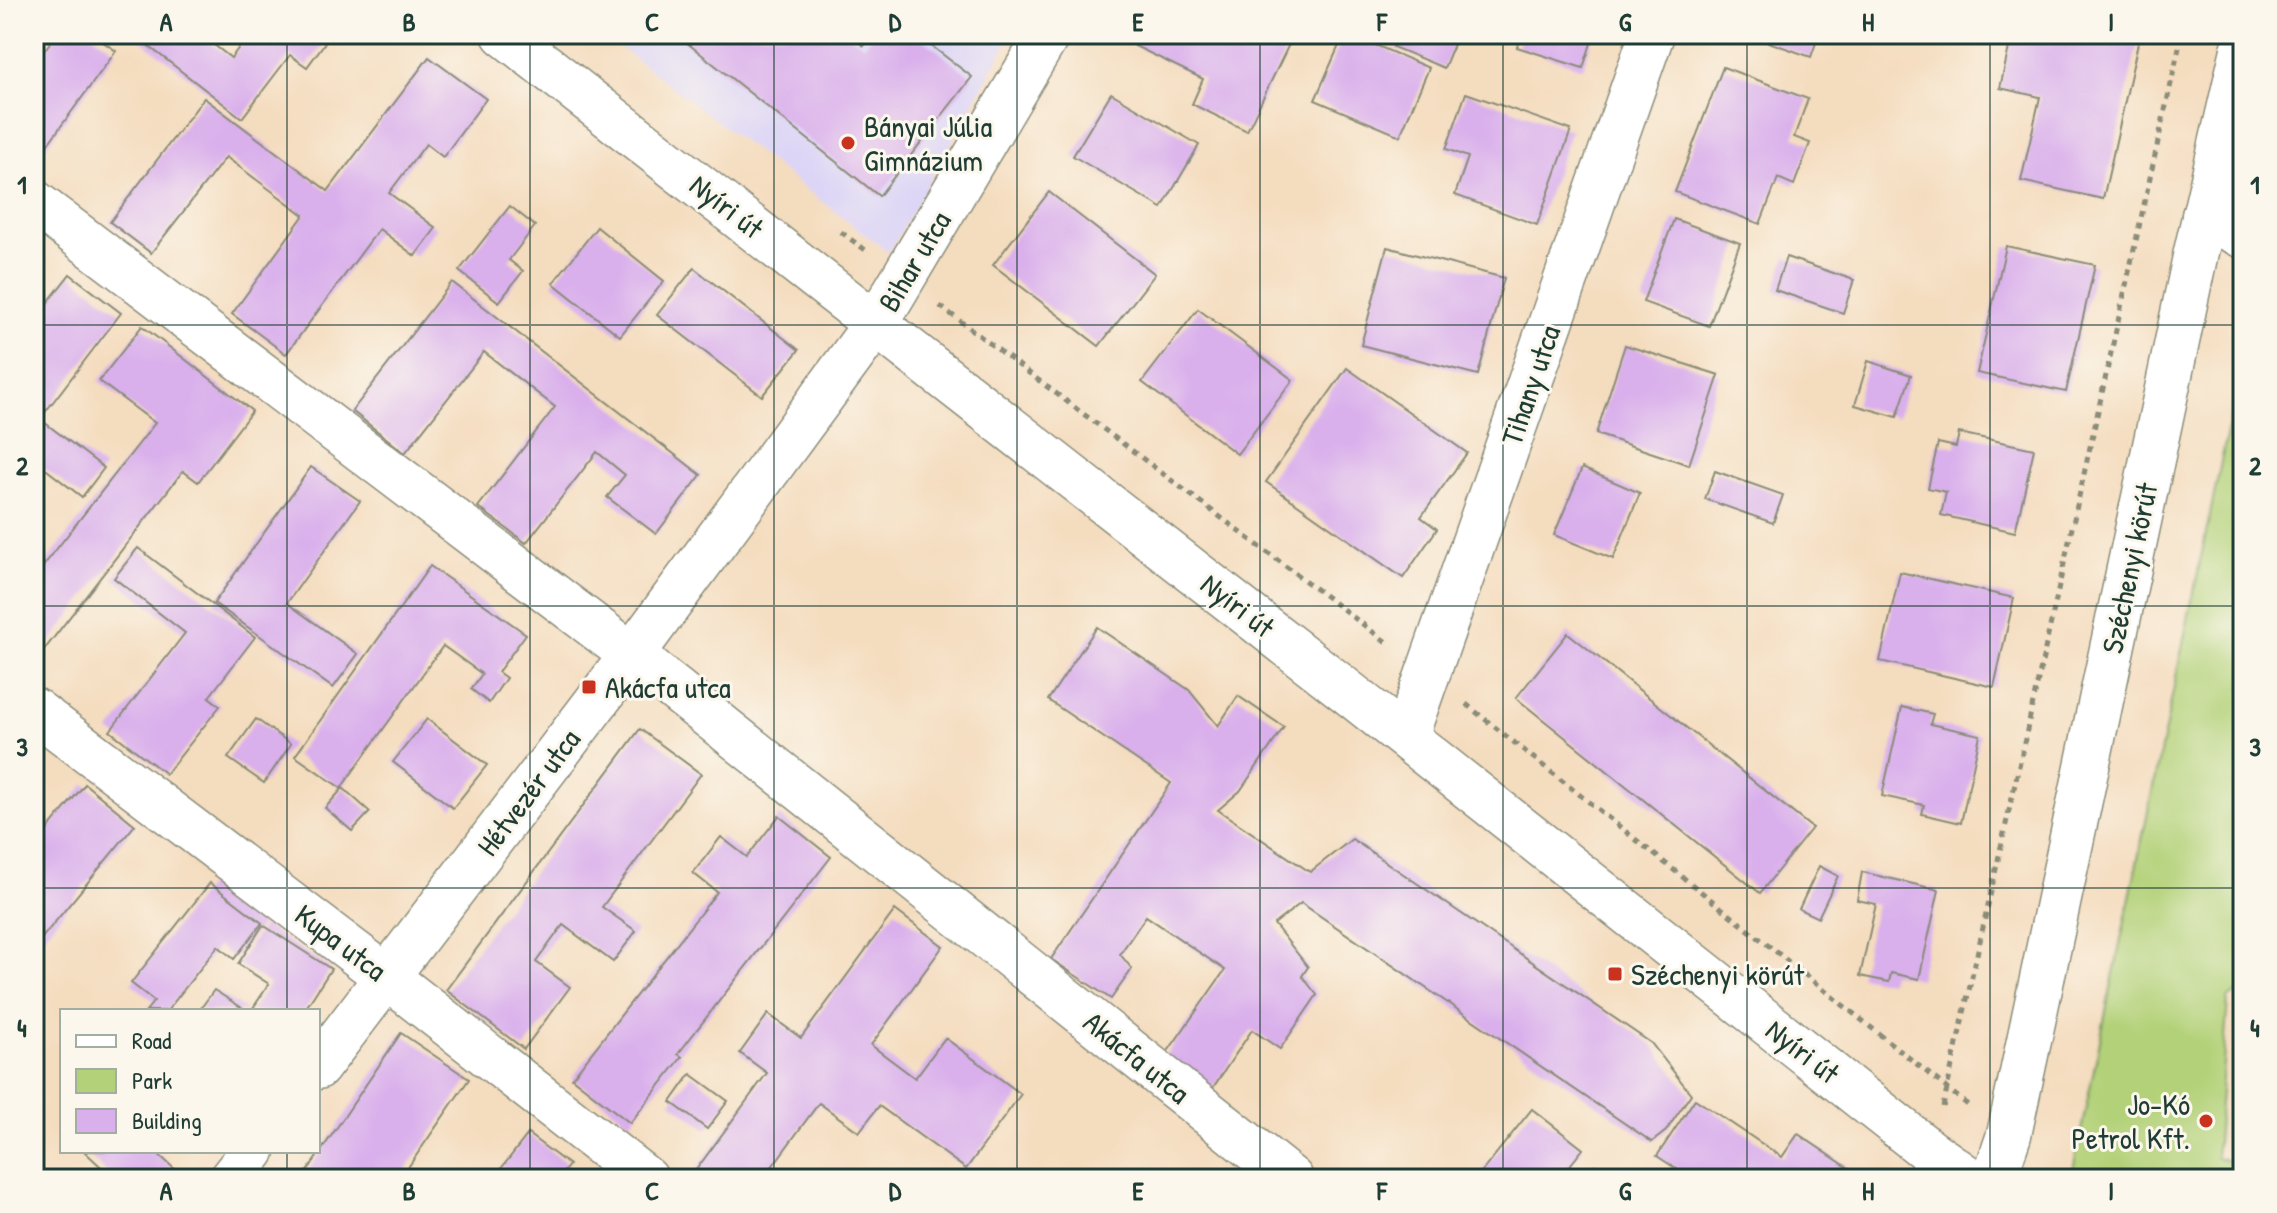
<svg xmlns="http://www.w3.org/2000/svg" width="2277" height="1213" viewBox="0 0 2277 1213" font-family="'Patrick Hand',sans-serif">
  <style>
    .built { fill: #ddd5f6 }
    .green { fill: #b2d178; stroke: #688756; stroke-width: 2 }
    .building { fill: #d9afec }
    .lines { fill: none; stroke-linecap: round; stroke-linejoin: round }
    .street-casing { stroke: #8a8c79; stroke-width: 47 }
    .secondary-casing { stroke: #8a8c79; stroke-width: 47 }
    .primary-casing { stroke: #8a8c79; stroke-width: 47 }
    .path { stroke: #8a8c79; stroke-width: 5; stroke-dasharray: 6 6; stroke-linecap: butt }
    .street { stroke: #fff; stroke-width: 44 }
    .secondary { stroke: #fff; stroke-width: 44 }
    .primary { stroke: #fff; stroke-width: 44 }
    .grid { fill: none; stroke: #1f3d34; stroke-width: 2; stroke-opacity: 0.55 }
    .poi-dot { fill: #c8321e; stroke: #fbf7ec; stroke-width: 3 }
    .labels { text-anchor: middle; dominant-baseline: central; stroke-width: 6; stroke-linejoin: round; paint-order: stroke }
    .poi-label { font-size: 30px; fill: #1f3d34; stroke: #fbf7ec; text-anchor: start }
    .street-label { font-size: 30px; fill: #1f3d34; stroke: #fbf7ec }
    .neatline { fill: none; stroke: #1f3d34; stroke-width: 3 }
    .grid-label { font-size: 26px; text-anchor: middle; font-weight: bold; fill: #1f3d34 }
  </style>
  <rect width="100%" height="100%" fill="#fbf7ec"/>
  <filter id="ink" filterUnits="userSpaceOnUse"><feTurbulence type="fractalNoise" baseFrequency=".0125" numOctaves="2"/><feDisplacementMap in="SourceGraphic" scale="16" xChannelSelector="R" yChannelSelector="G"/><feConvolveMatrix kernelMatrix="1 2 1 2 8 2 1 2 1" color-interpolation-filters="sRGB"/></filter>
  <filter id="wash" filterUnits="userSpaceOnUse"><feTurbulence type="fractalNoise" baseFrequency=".006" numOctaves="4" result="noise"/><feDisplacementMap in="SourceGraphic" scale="32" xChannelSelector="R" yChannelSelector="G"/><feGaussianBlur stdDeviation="1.8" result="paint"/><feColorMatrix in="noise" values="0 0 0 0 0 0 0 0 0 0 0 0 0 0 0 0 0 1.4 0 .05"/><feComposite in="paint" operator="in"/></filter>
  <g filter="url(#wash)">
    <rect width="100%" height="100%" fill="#f4dcbe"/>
    <path class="built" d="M603 34H1012L889 253Z"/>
    <path class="green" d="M2243 357V988L2228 999 2216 1157 2243 1164V1179H2076L2072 1174Z"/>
    <g id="blocks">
      <g class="building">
        <path d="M56 34H92L116 51 34 163V65Z"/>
        <path d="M133 34H200L231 58 249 34H325L329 37 307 67 290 55 242 118Z"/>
        <path d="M676 34H848L864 46 874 34H916L972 77 879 196Z"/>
        <path d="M1141 34H1294L1247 131 1192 104 1203 79 1135 46Z"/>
        <path d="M1344 34H1350L1429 68 1400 136 1315 100Z"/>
        <path d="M1399 34H1458L1444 68 1393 47Z"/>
        <path d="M1521 34H1594L1583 68 1517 47Z"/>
        <path d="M1746 34H1819L1811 57Z"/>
        <path d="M2012 34H2140L2103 199 2021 181 2040 97 2000 88Z"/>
        <path d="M429 57 486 99 443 157 426 144 389 193 436 228 415 256 379 229 286 354 232 314 304 215 226 157 151 253 110 222 204 98 328 191Z"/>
        <path d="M1723 67 1808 99 1794 137 1810 143 1794 185 1778 178 1760 224 1675 192Z"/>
        <path d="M1111 93 1199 145 1162 208 1073 156Z"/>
        <path d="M1466 93 1571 130 1537 225 1455 195 1468 157 1446 149Z"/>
        <path d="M1049 192 1155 274 1099 346 993 265Z"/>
        <path d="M510 206 535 226 509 260 523 271 499 302 459 271Z"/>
        <path d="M1674 219 1740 243 1709 326 1643 302Z"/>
        <path d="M597 227 664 281 620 336 553 283Z"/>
        <path d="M2006 246 2095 265 2066 392 1977 373Z"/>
        <path d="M1387 247 1504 278 1478 375 1361 345Z"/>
        <path d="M1786 257 1854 280 1843 313 1775 290Z"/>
        <path d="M694 268 799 350 762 396 657 315Z"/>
        <path d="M70 274 121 313 40 419 104 468 82 497 34 460V320Z"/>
        <path d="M452 282 701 475 656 534 607 497 625 475 597 452 526 543 478 507 555 407 484 352 405 453 352 411Z"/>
        <path d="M1198 309 1293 380 1237 454 1142 382Z"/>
        <path d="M142 326 252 411 198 482 183 471 34 663V578L155 423 99 381Z"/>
        <path d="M1625 345 1719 375 1689 465 1596 434Z"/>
        <path d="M1868 361 1911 375 1897 417 1855 405Z"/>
        <path d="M1347 368 1467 453 1421 517 1437 529 1403 578 1266 482Z"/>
        <path d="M1959 433 2034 449 2015 532 1941 515 1946 492 1928 488 1938 443 1956 447Z"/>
        <path d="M311 467 360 501 287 603 358 654 333 688 214 603Z"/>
        <path d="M1582 468 1640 493 1613 559 1554 535Z"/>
        <path d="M1715 471 1783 495 1773 523 1705 499Z"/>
        <path d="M138 548 255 637 209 697 220 706 166 774 110 731 185 633 114 578Z"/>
        <path d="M430 566 526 634 498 672 506 678 489 703 471 689 482 674 443 646 341 788 295 756Z"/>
        <path d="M1900 572 2014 598 1994 687 1880 661Z"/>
        <path d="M1097 627 1189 690 1218 726 1238 696 1284 727 1240 791 1218 810 1310 872 1352 839 1651 1043 1691 1094 1666 1131 1652 1142 1301 903 1274 924 1308 967 1302 976 1317 995 1280 1049 1252 1030 1212 1089 1164 1057 1225 970 1146 916 1120 954 1132 969 1111 999 1051 959 1171 783 1048 700Z"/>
        <path d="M1568 633 1812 828 1760 893 1516 698Z"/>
        <path d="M1902 707 1933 714 1930 724 1980 735 1961 823 1922 814 1924 805 1882 796Z"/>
        <path d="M256 719 291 744 264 783 228 758Z"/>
        <path d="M427 719 487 765 453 808 393 762Z"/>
        <path d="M640 729 701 774 602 907 636 931 613 962 563 925 536 962 570 987 524 1049 446 990Z"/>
        <path d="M85 784 135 825 37 944 34 942V846Z"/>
        <path d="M343 788 370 812 352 831 325 808Z"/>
        <path d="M779 816 831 857 678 1054 682 1057 630 1123 572 1078 717 892 693 873 721 837 747 857Z"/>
        <path d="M1819 866 1838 876 1818 918 1799 909Z"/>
        <path d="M1862 872 1939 890 1919 979 1891 973 1889 982 1860 976 1876 904 1857 900Z"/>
        <path d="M210 883 262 923 234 959 218 946 167 1011H146L154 1001 131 983Z"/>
        <path d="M895 910 943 946 871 1045 915 1078 945 1038 1021 1094 966 1169 879 1106 859 1132 819 1103 763 1179H709L696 1170 767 1073 740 1053 768 1014 801 1038Z"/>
        <path d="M263 925 331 969 304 1011H251L269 984 238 964Z"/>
        <path d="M214 990 247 1011H205L201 1008Z"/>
        <path d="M401 1033 469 1079 400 1179H302Z"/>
        <path d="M691 1074 728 1101 707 1129 671 1102Z"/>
        <path d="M1695 1099 1782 1157 1798 1134 1865 1179H1692L1657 1156Z"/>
        <path d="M1532 1109 1583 1149 1559 1179H1476Z"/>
        <path d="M528 1134 569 1165 558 1179H493Z"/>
        <path d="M84 1151H155L181 1175 177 1179H114Z"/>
        <path d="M1595 1165 1614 1179H1585Z"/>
      </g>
    </g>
  </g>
  <g filter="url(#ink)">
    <use href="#blocks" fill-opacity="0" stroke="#8a8c79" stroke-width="2"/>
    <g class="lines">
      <g class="street-casing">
        <g id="street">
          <path d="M34 202 632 655 1291 1179"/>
          <path d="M2204 216 2243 236"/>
          <path d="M34 710 387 977 646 1179"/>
          <path d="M1406 736 1652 34"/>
          <path d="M318 1067 632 655 877 322 1048 34"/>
          <path d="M231 1179 253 1151"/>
        </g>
      </g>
      <g class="secondary-casing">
        <path id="secondary" d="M504 34C982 403 1456 776 1929 1151L1969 1179"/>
      </g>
      <g class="primary-casing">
        <path id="primary" d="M1994 1179 2009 1135 2196 252 2243 50"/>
      </g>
      <g class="path">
        <path d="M841 232 868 252"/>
        <path d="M940 306 1389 644"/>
        <path d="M1466 704 1968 1105"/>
        <path d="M1943 1107 2182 34"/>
      </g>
      <use href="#street" class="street"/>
      <use href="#secondary" class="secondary"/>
      <use href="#primary" class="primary"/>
    </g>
  </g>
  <path class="grid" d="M287 34V1011M530 34V1179M774 34V1179M1017 34V1179M1260 34V1179M1503 34V1179M1747 34V1179M1990 34V1179M34 325H2243M34 606H2243M34 888H2243M287 1151V1179"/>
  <g class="poi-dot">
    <circle cx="848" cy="143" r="8"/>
    <rect x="581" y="679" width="16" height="16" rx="4"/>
    <rect x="1607" y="966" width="16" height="16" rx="4"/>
    <circle cx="2206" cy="1121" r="8"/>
  </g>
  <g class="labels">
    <g class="poi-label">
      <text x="864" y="126">Bányai Júlia<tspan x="864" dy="34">Gimnázium</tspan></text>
      <text x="605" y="687">Akácfa utca</text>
      <text x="1631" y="974">Széchenyi körút</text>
      <text x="2190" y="1104" text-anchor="end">Jo-Kó<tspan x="2190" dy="34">Petrol Kft.</tspan></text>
    </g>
    <g class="street-label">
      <text transform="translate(727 206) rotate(38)">Nyíri út</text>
      <text transform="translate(914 261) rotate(-59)">Bihar utca</text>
      <text transform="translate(1530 385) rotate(-71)">Tihany utca</text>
      <text transform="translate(2129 568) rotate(-78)">Széchenyi körút</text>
      <text transform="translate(1238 605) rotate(38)">Nyíri út</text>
      <text transform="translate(528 792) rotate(-53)">Hétvezér utca</text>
      <text transform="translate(341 942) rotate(37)">Kupa utca</text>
      <text transform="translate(1803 1051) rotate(38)">Nyíri út</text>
      <text transform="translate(1137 1057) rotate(39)">Akácfa utca</text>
    </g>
  </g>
  <rect width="2277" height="1213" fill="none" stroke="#fbf7ec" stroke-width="88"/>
  <rect x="60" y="1009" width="260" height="144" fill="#fbf7ec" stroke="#a3ada2" stroke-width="2"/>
  <rect x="76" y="1035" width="40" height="12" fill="#ffffff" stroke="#a3ada2" stroke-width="2"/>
  <text x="132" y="1049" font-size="24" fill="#1f3d34">Road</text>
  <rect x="76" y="1069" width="40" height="24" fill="#b2d178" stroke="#a3ada2" stroke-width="2"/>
  <text x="132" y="1089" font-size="24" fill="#1f3d34">Park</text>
  <rect x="76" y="1109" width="40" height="24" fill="#d9afec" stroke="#a3ada2" stroke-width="2"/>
  <text x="132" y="1129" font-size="24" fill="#1f3d34">Building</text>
  <rect x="44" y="44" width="2189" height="1125" class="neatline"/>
  <g class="grid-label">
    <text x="166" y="31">A</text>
    <text x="409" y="31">B</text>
    <text x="652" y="31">C</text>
    <text x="895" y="31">D</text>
    <text x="1138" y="31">E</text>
    <text x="1382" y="31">F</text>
    <text x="1625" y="31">G</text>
    <text x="1868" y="31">H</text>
    <text x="2111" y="31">I</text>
    <text x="22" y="194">1</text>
    <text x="2255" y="194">1</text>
    <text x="22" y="475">2</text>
    <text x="2255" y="475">2</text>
    <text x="22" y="756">3</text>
    <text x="2255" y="756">3</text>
    <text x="22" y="1037">4</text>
    <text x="2255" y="1037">4</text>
    <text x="166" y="1200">A</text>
    <text x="409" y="1200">B</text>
    <text x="652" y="1200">C</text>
    <text x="895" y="1200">D</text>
    <text x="1138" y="1200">E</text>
    <text x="1382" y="1200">F</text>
    <text x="1625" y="1200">G</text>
    <text x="1868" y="1200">H</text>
    <text x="2111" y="1200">I</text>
  </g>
</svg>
